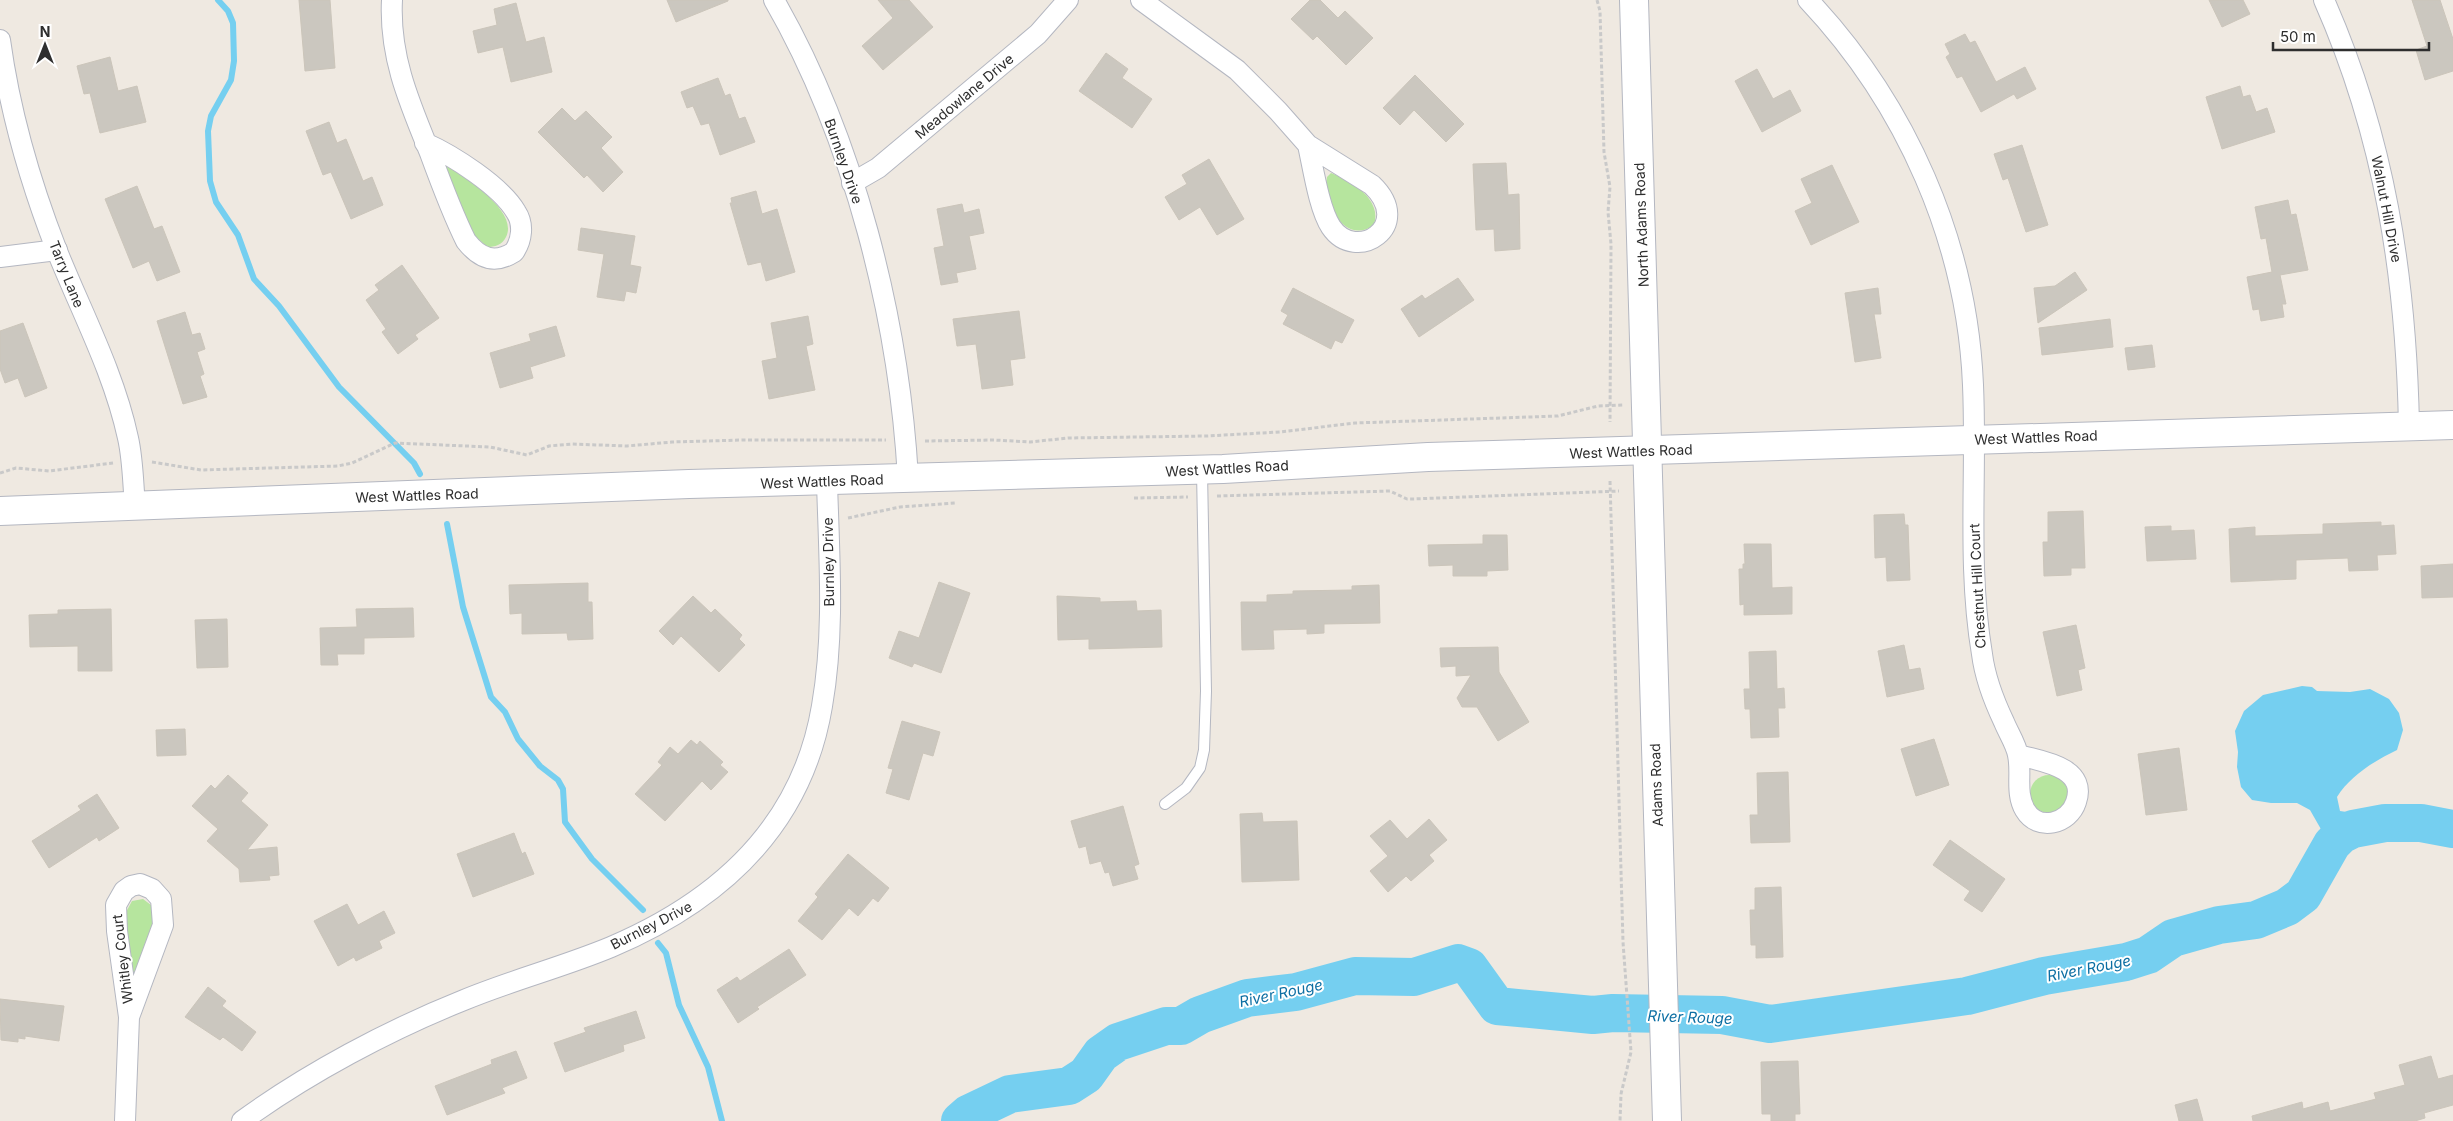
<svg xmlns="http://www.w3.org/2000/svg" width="2453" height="1121" viewBox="0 0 2453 1121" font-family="Inter,sans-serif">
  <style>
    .green { fill: #b6e59e }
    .water { fill: #75cff0 }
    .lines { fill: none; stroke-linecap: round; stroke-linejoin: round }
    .stream { stroke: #75cff0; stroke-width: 6 }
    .river { stroke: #75cff0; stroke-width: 38 }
    .building { fill: #cbc7bf; stroke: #cbc5ba }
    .lane-casing { stroke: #b4b7c1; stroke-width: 12 }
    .street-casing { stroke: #b4b7c1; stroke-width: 22 }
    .secondary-casing { stroke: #b4b7c1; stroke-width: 30 }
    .path { stroke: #c9c9c9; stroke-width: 3; stroke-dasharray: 4 2.5; stroke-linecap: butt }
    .lane { stroke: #fff; stroke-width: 10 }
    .street { stroke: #fff; stroke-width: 20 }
    .secondary { stroke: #fff; stroke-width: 28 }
    .labels { text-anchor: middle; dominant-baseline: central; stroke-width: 4; stroke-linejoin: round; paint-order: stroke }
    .street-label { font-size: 14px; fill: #2e2e2e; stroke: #fff }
    .water-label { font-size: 15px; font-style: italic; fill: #0d6fa3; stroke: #fff }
  </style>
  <rect width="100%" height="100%" fill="#efe9e1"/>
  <g class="green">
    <path d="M445 166H448C466 179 519 211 506 237 502 245 495 247 487 247L473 234Z"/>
    <path d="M1331 173C1353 181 1382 200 1374 225 1345 246 1322 203 1327 177Z"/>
    <circle cx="2049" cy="794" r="19"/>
    <path d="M143 899 155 908 156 925 131 982 125 914 132 901Z"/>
  </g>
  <path class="water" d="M2302 686 2312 687 2317 691 2350 692 2370 689 2389 699 2399 713 2403 730 2397 750C2374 761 2350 776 2337 797L2340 811 2360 814C2351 833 2346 834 2326 838L2310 810 2297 803H2271L2252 800 2241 787 2237 767 2238 752 2235 731 2244 711 2263 695Z"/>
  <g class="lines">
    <g class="stream">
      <path d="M218 0 228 11 233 23 234 61 231 80 211 116 208 131 210 181 216 202 238 235 254 279 279 306 339 387 414 463 420 474"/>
      <path d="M447 524 463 607 491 697 505 712 518 739 540 766 558 780 563 789 565 822 592 859 643 910"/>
      <path d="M658 943 666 953 679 1005 708 1067 722 1121"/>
    </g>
    <path class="river" d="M960 1121 968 1114 1010 1094 1069 1086 1086 1075 1101 1054 1118 1042 1166 1026H1181L1200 1015 1247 998 1296 992 1355 976 1414 977 1458 963 1469 967 1497 1006 1593 1015 1613 1013 1722 1015 1770 1024 1967 996 2044 976 2126 962 2148 955 2173 938 2219 925 2256 920 2287 907 2303 895 2332 844 2341 835 2353 829 2385 823H2421L2453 829"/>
  </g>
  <g class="building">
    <path d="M299 0H330L335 68 305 71Z"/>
    <path d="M667 0H728V1L676 22Z"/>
    <path d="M878 0H909L933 27 883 70 862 46 893 18Z"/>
    <path d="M1310 0H1320L1338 18 1345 11 1373 38 1346 65 1317 36 1313 40 1291 19Z"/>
    <path d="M2209 0H2243L2250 14 2222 27Z"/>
    <path d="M2412 0H2440L2453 39V71L2425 80 2416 50 2427 46Z"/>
    <path d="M516 3 526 42 544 37 552 72 511 82 503 47 478 53 473 31 497 25 494 9Z"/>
    <path d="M1965 34 1970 43 1975 41 1996 82 2025 67 2036 89 2017 99 2014 94 1981 112 1962 76 1957 78 1946 57 1950 54 1945 44Z"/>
    <path d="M1106 53 1128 69 1122 78 1152 99 1132 128 1079 91Z"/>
    <path d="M110 57 118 91 137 86 146 122 100 133 90 93 84 94 77 66Z"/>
    <path d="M1757 69 1773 99 1790 90 1801 111 1762 132 1735 81Z"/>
    <path d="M1415 75 1464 124 1446 142 1414 110 1400 125 1383 108Z"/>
    <path d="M718 78 725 96 730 94 739 119 745 117 755 142 720 155 709 123 701 125 693 106 687 108 681 92Z"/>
    <path d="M2240 86 2243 97 2250 95 2256 112 2267 108 2275 132 2222 149 2206 97Z"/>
    <path d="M562 108 575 121 586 111 612 137 601 148 623 172 603 192 587 175 584 178 538 132Z"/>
    <path d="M329 122 337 143 346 139 363 181 372 177 383 205 351 219 331 172 323 175 306 131Z"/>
    <path d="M2022 145 2048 225 2026 232 2008 178 2003 180 1994 154Z"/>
    <path d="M1209 159 1244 219 1217 235 1200 207 1179 220 1165 197 1187 184 1182 175Z"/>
    <path d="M1506 163 1508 195 1519 194 1520 249 1495 251 1494 229 1476 230 1473 164Z"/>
    <path d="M1832 165 1859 222 1811 245 1795 211 1812 203 1801 179Z"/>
    <path d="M137 186 154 229 162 226 180 272 157 281 149 261 133 268 105 199Z"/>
    <path d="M756 191 762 214 777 209 795 272 766 281 761 262 748 265 730 203H732L731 198Z"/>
    <path d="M2288 200 2291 215 2296 214 2308 270 2280 275 2286 304H2282L2284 317 2261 321 2259 309 2253 310 2247 277 2272 272 2266 238 2261 239 2255 207Z"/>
    <path d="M962 204 964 213 979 209 984 233 969 236 976 269 956 273 958 282 941 285 934 248 944 246 937 209Z"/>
    <path d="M581 228 635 236 630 265 641 267 636 293 626 291 624 301 597 297 604 254 578 250Z"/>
    <path d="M402 265 439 318 415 335 418 339 398 354 382 332 386 329 366 300 379 290 375 285Z"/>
    <path d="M2075 272 2087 290 2038 323 2034 288 2055 286Z"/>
    <path d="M1458 278 1474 300 1419 337 1401 309 1422 295 1425 299Z"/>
    <path d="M1293 288 1354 320 1342 343 1335 340 1331 349 1283 324 1288 315 1281 311Z"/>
    <path d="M1878 288 1881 314H1874L1881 358 1855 362 1845 293Z"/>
    <path d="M1019 311 1025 358 1010 360 1013 385 982 389 976 344 957 346 953 319Z"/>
    <path d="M185 312 192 335 200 333 205 349 197 352 204 374 200 376 207 397 183 404 157 321Z"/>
    <path d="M808 316 813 344 806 346 815 390 769 399 762 361 777 358 771 323Z"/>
    <path d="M2110 319 2113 347 2042 355 2039 328Z"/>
    <path d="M23 323 47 388 25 397 18 378 5 383 0 369V331Z"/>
    <path d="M556 326 565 356 530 367 533 378 500 388 490 353 531 341 529 334Z"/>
    <path d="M2152 345 2155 367 2128 370 2125 348Z"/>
    <path d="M2083 511 2085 568H2071V575L2044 576 2043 542H2048V512Z"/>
    <path d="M1904 514 1905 525H1908L1910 580 1887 581 1886 557 1875 558 1874 515Z"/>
    <path d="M2381 522V526L2394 525 2396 554 2377 555 2378 570 2349 571 2348 558 2296 560V579L2231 582 2229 529 2255 527V536L2323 534V524Z"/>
    <path d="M2171 526V531L2194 530 2196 559 2147 561 2145 527Z"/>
    <path d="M1483 535H1507L1508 570 1487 571V576H1453V565L1429 566 1428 545 1483 544Z"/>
    <path d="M1744 544H1771L1772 588 1792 587V614L1744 615V604L1740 605 1739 569H1743V564H1745Z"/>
    <path d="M2453 564V597L2422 598 2421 566Z"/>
    <path d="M939 582 970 593 941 673 914 663 912 667 889 658 899 631 919 638Z"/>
    <path d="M588 583V602H592L593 639 568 640 567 633 522 634V613L510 614 509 585Z"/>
    <path d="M1379 585 1380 623 1324 624V633L1307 634V629L1273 630 1274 649 1242 650 1241 602H1267V595L1293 594V591L1352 590V586Z"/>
    <path d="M693 596 711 613 715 609 742 635 739 639 745 645 719 672 681 636 673 645 659 631Z"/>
    <path d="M1057 596 1100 598V602L1136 601 1137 611 1161 610 1162 647 1089 649V639L1058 640Z"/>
    <path d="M413 608 414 637 364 638V654H337L338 665H321L320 628 357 627 356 609Z"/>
    <path d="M111 609 112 671H78V646L30 647 29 615 58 614V610Z"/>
    <path d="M227 619 228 667 197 668 195 620Z"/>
    <path d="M2076 625 2085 668 2078 670 2082 690 2057 696 2043 632Z"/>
    <path d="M1904 645 1909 670 1920 668 1924 689 1887 697 1878 651Z"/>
    <path d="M1498 647 1499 672 1529 722 1498 741 1477 707H1462L1457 698 1471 675 1456 676V666L1441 667 1440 648Z"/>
    <path d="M1776 651 1777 689 1784 688 1785 708H1778L1779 737 1751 738 1750 709H1745L1744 689H1750L1749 652Z"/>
    <path d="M902 721 940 732 933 756 923 753 909 800 886 793 893 769 888 768Z"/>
    <path d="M185 729 186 755 157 756 156 730Z"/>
    <path d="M1934 739 1949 785 1916 796 1901 749Z"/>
    <path d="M691 740 697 745 700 741 723 762 720 765 728 772 711 790 702 781 665 821 635 794 662 765 658 762 670 747 678 754Z"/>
    <path d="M2179 748 2187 810 2146 815 2138 754Z"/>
    <path d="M1788 772 1790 842 1751 843 1750 815H1758L1757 773Z"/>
    <path d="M228 775 248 793 241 801 268 825 247 850 277 847 279 875 269 876 270 880 240 882 239 869 207 841 218 829 192 806 211 785 215 789Z"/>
    <path d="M97 794 119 828 99 841 97 837 49 868 32 841 81 810 78 806Z"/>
    <path d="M1123 806 1139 864 1134 866 1138 879 1113 886 1109 872 1105 873 1101 861 1090 864 1086 846 1079 848 1071 821Z"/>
    <path d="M1262 813 1263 822 1297 821 1299 880 1242 882 1240 814Z"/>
    <path d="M1429 819 1447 840 1429 855 1434 861 1411 881 1406 876 1388 892 1370 871 1388 856 1370 836 1390 820 1407 839Z"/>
    <path d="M514 833 522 854 525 852 534 874 473 897 457 854Z"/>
    <path d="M1950 840 2005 879 1982 912 1964 900 1970 891 1933 865Z"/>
    <path d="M848 854 889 888 878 902 873 898 858 916 849 908 822 940 798 921 818 897 815 894Z"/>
    <path d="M1781 887 1783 957 1756 958V945H1751L1750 910H1755V888Z"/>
    <path d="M347 904 358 925 384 911 395 933 379 941 382 948 356 961 354 957 338 966 314 921Z"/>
    <path d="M789 949 806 975 757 1007 759 1009 738 1023 717 990 737 977 740 981Z"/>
    <path d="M208 987 226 1001 222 1006 256 1032 242 1051 223 1037 220 1040 185 1017Z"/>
    <path d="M0 999 64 1006 59 1041 25 1036V1039L18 1038V1042L1 1040Z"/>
    <path d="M636 1011 645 1038 623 1045 624 1051 565 1072 554 1043 586 1032 584 1028Z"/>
    <path d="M516 1051 527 1078 502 1088 505 1093 447 1115 435 1086 492 1064 491 1060Z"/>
    <path d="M2431 1056 2438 1079 2453 1075V1105L2424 1113 2425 1118 2415 1121H2253L2252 1116 2302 1102 2303 1109 2328 1102 2330 1111 2376 1099 2374 1093 2405 1085 2399 1065Z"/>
    <path d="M1798 1061 1800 1114H1795V1121H1771V1114H1762L1761 1062Z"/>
    <path d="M2197 1099 2203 1121H2179L2175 1105Z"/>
  </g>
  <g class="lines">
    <g class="lane-casing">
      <path id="lane" d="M1165 804 1186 788 1200 768 1204 750 1206 691 1202 471"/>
    </g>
    <g class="street-casing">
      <g id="street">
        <path d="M392 0C389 56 409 102 430 153 441 183 452 213 466 241 480 259 495 264 514 252 522 240 524 224 516 212 501 186 452 155 425 143"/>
        <path d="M774 0C854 139 899 319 908 478"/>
        <path d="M1141 0 1237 70 1278 111 1308 145 1372 185C1415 226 1356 264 1331 227 1319 209 1313 167 1308 145"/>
        <path d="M1808 0C1906 104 1967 241 1973 385 1977 474 1967 565 1982 654 1985 678 1994 701 2004 722 2008 732 2016 744 2018 755 2022 773 2015 793 2025 810 2038 832 2069 824 2076 802 2088 767 2041 761 2018 755"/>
        <path d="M2324 0C2385 138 2406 277 2409 426"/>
        <path d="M0 40C10 113 30 182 57 251 82 313 114 373 128 438 133 460 133 484 135 506"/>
        <path d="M852 183 878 168 1038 34 1068 0"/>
        <path d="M0 257 57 250"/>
        <path d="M125 1121 129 1017 117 931 116 905 124 891 131 886 140 884 152 889 161 899 163 925 129 1017"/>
        <path d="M242 1121C308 1073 389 1030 464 1000 512 980 563 967 611 947 719 901 802 826 822 706 835 632 829 555 827 482"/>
      </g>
    </g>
    <g class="secondary-casing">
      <g id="secondary">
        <path d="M1634 0 1667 1121"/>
        <path d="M0 511 689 484 1223 469 1428 457 2453 425"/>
      </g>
    </g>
    <g class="path">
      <path d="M1597 0 1600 11 1604 152 1610 187 1608 212 1611 244 1610 422"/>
      <path d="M925 441 994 440 1030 442 1068 438 1206 436 1280 432 1355 423 1558 416 1598 406 1624 405"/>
      <path d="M152 462 201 470 338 466 352 463 395 443 490 447 527 455 549 446 572 444 627 446 672 442 742 440H886"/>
      <path d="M0 473 16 468 49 471 113 463"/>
      <path d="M1610 481 1623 942 1631 1052 1621 1094 1620 1121"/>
      <path d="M1217 496 1390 491 1407 499H1413L1619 491"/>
      <path d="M1134 498 1188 497"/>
      <path d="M848 518 900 507 955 503"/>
    </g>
    <use href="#lane" class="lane"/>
    <use href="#street" class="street"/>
    <use href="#secondary" class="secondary"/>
  </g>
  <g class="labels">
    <g class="street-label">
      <text transform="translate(964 96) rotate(-40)">Meadowlane Drive</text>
      <text transform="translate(844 161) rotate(71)">Burnley Drive</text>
      <text transform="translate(2387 209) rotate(79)">Walnut Hill Drive</text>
      <text transform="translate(1641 225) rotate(-92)">North Adams Road</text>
      <text transform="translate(67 274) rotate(68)">Tarry Lane</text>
      <text transform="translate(2036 437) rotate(-2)">West Wattles Road</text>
      <text transform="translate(1631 451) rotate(-2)">West Wattles Road</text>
      <text transform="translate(1227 468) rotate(-3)">West Wattles Road</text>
      <text transform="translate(822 481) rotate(-2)">West Wattles Road</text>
      <text transform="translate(417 495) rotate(-2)">West Wattles Road</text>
      <text transform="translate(828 562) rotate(-91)">Burnley Drive</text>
      <text transform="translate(1977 586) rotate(-93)">Chestnut Hill Court</text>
      <text transform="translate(1656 785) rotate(-92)">Adams Road</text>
      <text transform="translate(651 925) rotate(-27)">Burnley Drive</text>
      <text transform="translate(122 959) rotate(-97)">Whitley Court</text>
    </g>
    <g class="water-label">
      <text transform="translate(2089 968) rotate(-11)">River Rouge</text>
      <text transform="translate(1281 993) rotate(-12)">River Rouge</text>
      <text transform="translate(1690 1017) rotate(2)">River Rouge</text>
    </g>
  </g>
  <g transform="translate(45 45)" stroke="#ffffff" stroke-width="4" paint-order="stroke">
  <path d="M0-4L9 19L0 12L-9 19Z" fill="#2e2e2e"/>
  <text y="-8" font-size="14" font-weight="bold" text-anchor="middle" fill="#2e2e2e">N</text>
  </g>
  <path d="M2273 42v8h156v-8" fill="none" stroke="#2e2e2e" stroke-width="2.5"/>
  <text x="2280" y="42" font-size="15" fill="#2e2e2e" stroke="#ffffff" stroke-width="4" paint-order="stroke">50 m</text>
</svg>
